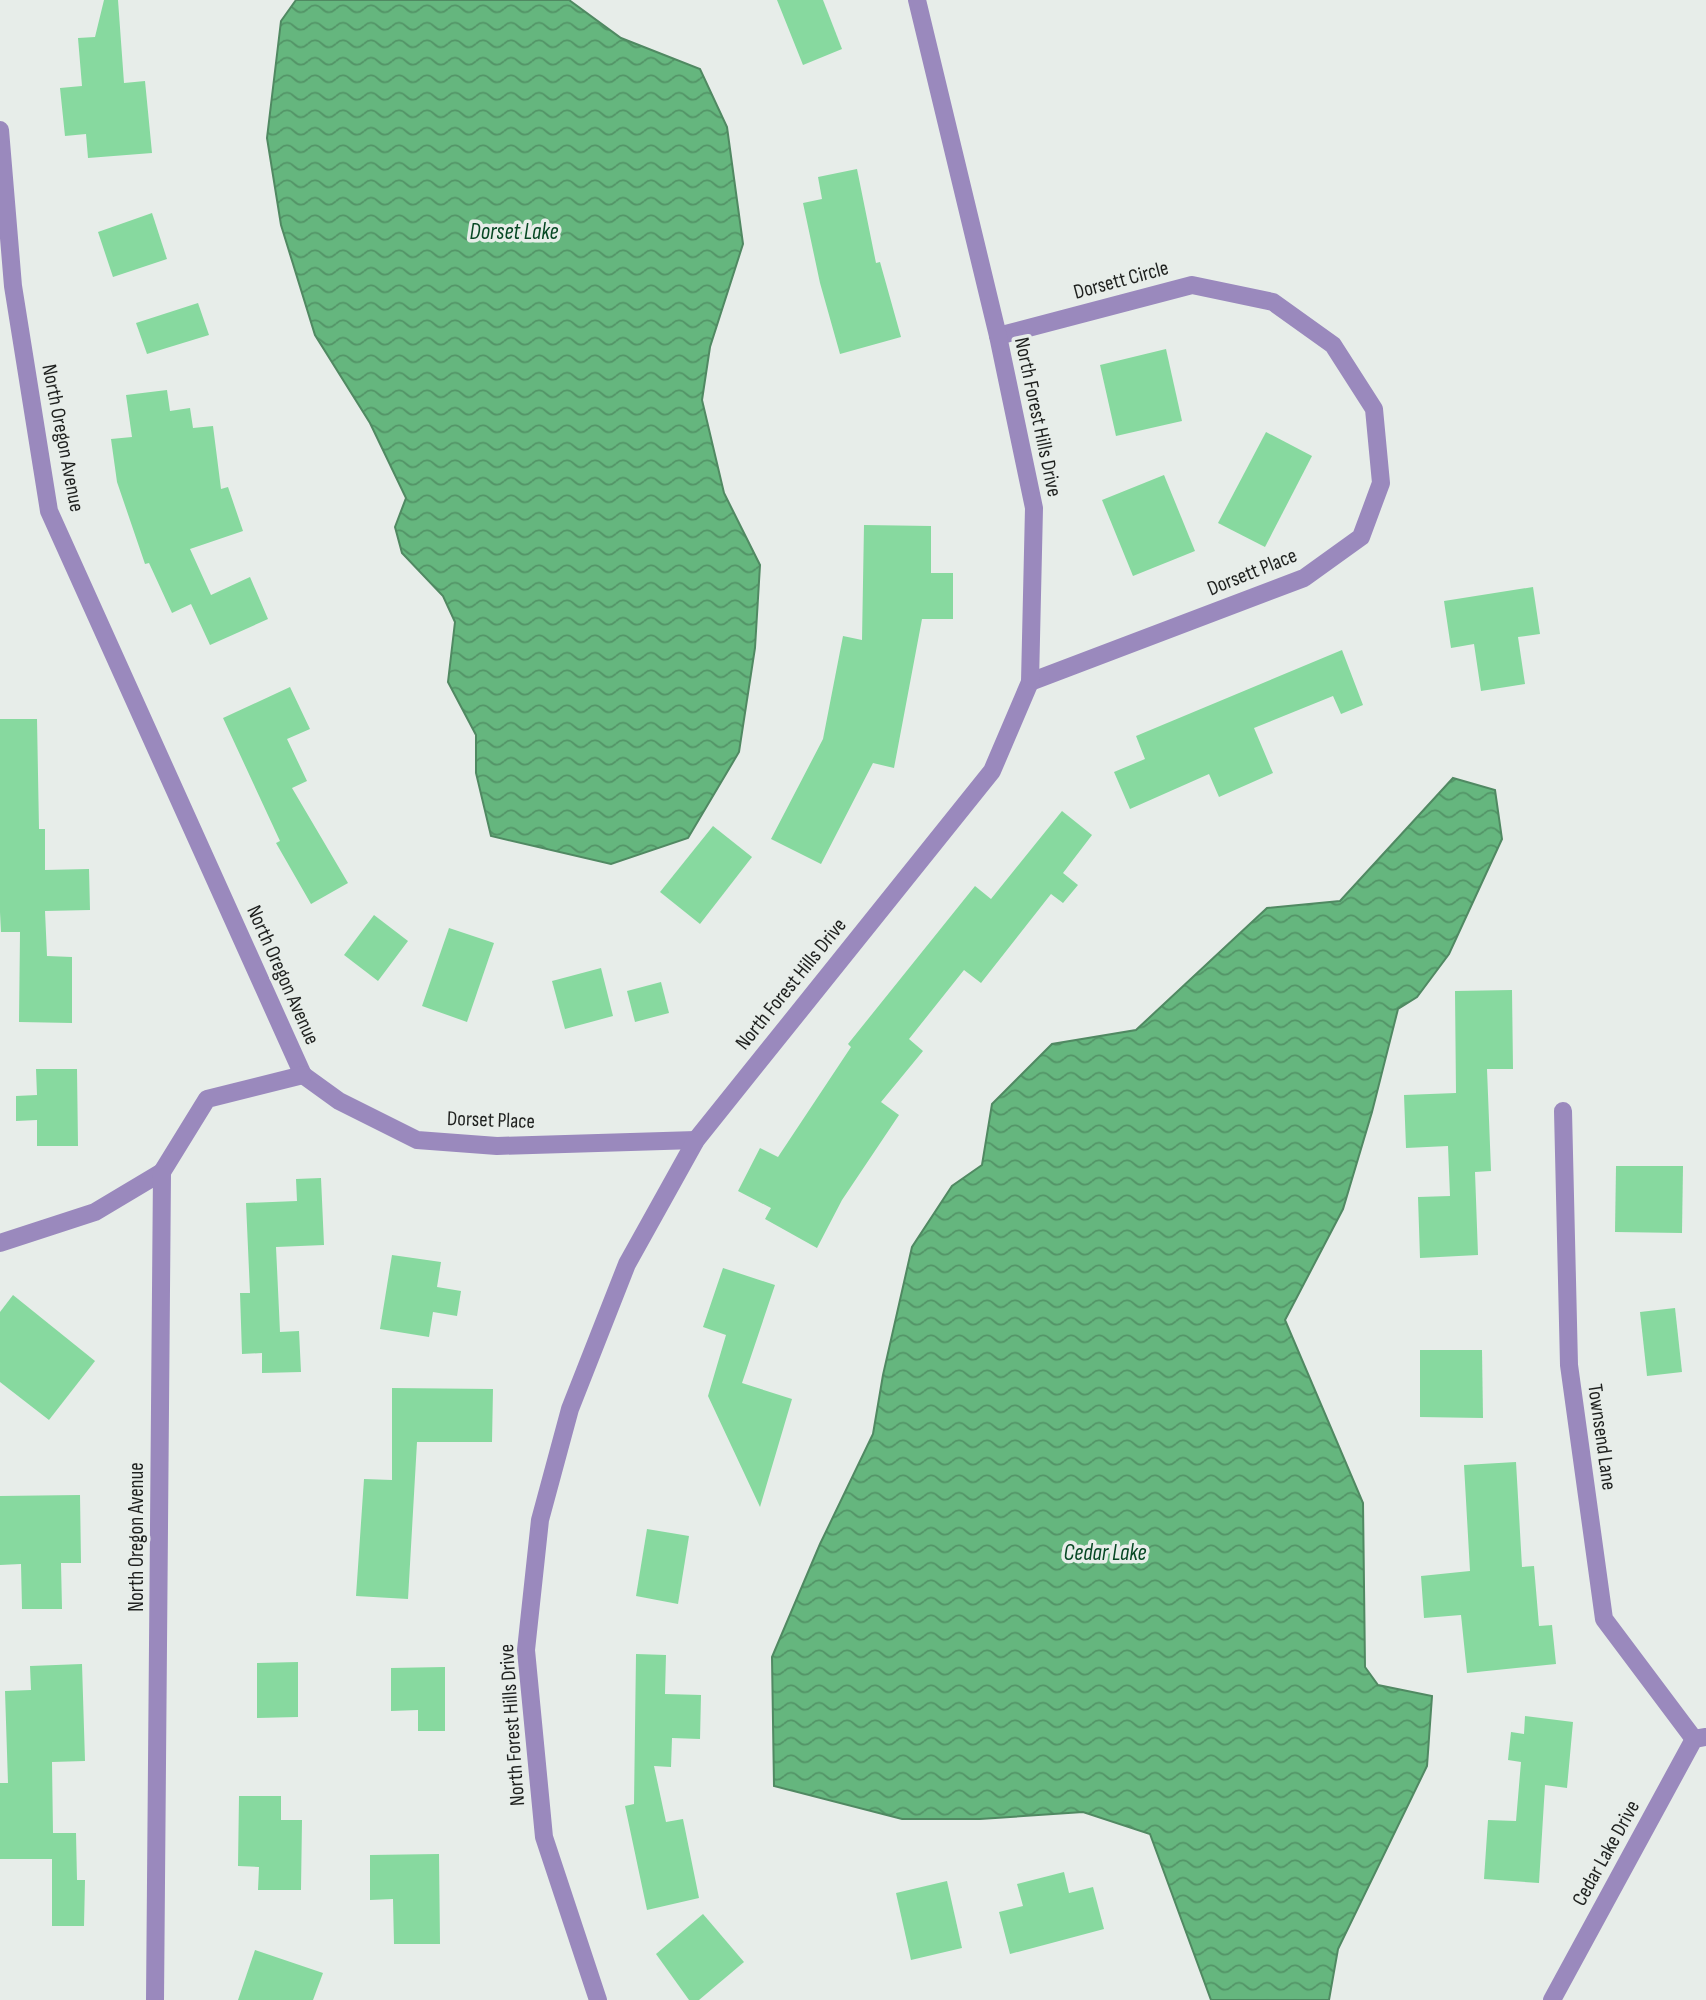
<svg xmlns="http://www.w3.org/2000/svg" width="1706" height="2000" viewBox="0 0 1706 2000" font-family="'Sofia Sans Condensed',sans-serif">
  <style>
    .water { fill: url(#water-waves); stroke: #508962; stroke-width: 2 }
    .building { fill: #87d99f }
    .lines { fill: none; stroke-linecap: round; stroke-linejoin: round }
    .street { stroke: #9a89bd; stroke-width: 18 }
    .labels { text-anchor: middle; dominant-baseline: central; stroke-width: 7; stroke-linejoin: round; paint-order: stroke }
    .street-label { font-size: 21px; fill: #1f211f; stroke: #e7ede9 }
    .water-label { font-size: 23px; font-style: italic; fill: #074824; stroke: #e7ede9 }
  </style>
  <defs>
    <pattern id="water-waves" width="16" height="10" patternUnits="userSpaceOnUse" patternTransform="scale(1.75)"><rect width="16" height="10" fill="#65b67e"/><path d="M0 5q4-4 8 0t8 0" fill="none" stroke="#539467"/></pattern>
  </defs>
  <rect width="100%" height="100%" fill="#e7ede9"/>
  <g class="water">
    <path d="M296 0H569L621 38 700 69 727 127 743 244 710 347 702 400 724 493 760 565 755 648 739 752 688 838 611 864 491 836 476 773V735L448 682 455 622 443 596 402 553 395 527 406 498 370 423 315 335 281 225 267 138 281 21Z"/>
    <path d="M1453 778 1495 790 1502 839 1449 954 1417 997 1398 1009 1372 1112 1343 1209 1285 1320 1363 1503 1365 1667 1378 1685 1432 1696 1427 1766 1338 1949 1329 2000H1211L1150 1834 1083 1812 980 1819H902L774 1786 772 1657 820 1544 873 1434 883 1375 912 1247 952 1186 982 1165 992 1104 1052 1044 1136 1030 1267 908 1340 901Z"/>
  </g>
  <g class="building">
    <path d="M104 0H118L124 83 145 81 152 153 88 158 86 134 65 136 60 88 82 86 78 38 95 37Z"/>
    <path d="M777 0H823L842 49 803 65Z"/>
    <path d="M857 169 876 263 880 262 901 337 840 354 820 283 803 203 822 199 818 177Z"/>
    <path d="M152 213 167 259 113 277 98 232Z"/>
    <path d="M198 303 209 335 147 354 136 323Z"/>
    <path d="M1166 349 1182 421 1116 436 1100 365Z"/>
    <path d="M167 390 170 411 190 408 193 428 213 426 221 489 228 487 243 531 190 549 211 595 250 577 268 619 210 645 191 604 172 613 149 563 145 564 117 482 111 439 132 437 126 395Z"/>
    <path d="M1266 432 1312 456 1265 547 1218 523Z"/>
    <path d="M1164 475 1195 551 1133 576 1102 500Z"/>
    <path d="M864 525 931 526V573H953V619H922L894 768 873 763 821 864 771 839 823 739 843 636 862 640Z"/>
    <path d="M1533 587 1540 634 1518 637 1525 684 1481 691 1474 644 1451 648 1444 601Z"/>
    <path d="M1342 650 1363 705 1341 714 1333 696 1254 728 1273 773 1219 797 1209 774 1130 809 1114 772 1145 759 1136 736Z"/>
    <path d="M290 687 310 729 287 739 307 781 292 788 348 883 311 904 276 843 280 841 223 718Z"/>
    <path d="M0 719H37L39 829H45V870L89 869 90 910 45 911 47 956 72 957V1023L19 1022 20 932H1L0 912Z"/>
    <path d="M1062 811 1092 835 1063 873 1078 885 1063 903 1051 894 981 983 964 970 909 1039 923 1051 881 1102 899 1115 842 1200 817 1248 765 1219 771 1208 738 1191 760 1148 778 1157 851 1047 848 1044 975 886 991 899Z"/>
    <path d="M713 826 752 857 700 924 660 892Z"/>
    <path d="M374 915 408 941 378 981 344 955Z"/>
    <path d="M449 928 494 943 467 1022 422 1006Z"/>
    <path d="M601 968 613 1016 565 1029 552 981Z"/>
    <path d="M661 982 669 1013 635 1022 627 991Z"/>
    <path d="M1512 990 1513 1069H1487L1491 1171 1475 1172 1478 1255 1420 1258 1418 1197 1450 1196 1448 1146 1406 1148 1404 1095 1456 1093 1455 991Z"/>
    <path d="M36 1069H77L78 1146H37V1120L16 1121V1096L37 1095Z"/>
    <path d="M1616 1166H1683L1682 1233 1615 1232Z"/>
    <path d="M321 1178 324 1245 276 1247 280 1332 299 1331 301 1372 262 1373V1353L242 1354 240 1293H250L246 1203 297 1201 296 1179Z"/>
    <path d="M392 1255 441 1262 437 1287 461 1291 457 1316 433 1312 429 1337 380 1329Z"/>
    <path d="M723 1268 775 1285 742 1383 792 1399 760 1507 708 1396 726 1335 703 1327Z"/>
    <path d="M13 1295 95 1361 49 1420 0 1382V1312Z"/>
    <path d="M1675 1308 1682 1372 1647 1376 1640 1312Z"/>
    <path d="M1420 1350H1482L1483 1418 1420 1417Z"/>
    <path d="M392 1388 493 1389 492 1442H417L408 1599 356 1596 364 1479 392 1480Z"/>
    <path d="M1516 1462 1522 1567 1534 1566 1539 1626 1552 1625 1556 1664 1467 1673 1461 1615 1424 1618 1421 1576 1470 1571 1464 1465Z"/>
    <path d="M80 1495 81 1563H61L62 1609H22L21 1564 0 1565V1496Z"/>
    <path d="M647 1529 689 1536 678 1604 636 1596Z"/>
    <path d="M636 1654 666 1655 665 1694 701 1695 700 1739 672 1738 671 1767 654 1766 666 1822 683 1819 699 1898 647 1910 625 1806 634 1804Z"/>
    <path d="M298 1662V1717L257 1718V1663Z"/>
    <path d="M82 1664 85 1761 52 1762 53 1833H76L77 1880H85L84 1926H52V1859H0V1783H8L5 1691 31 1690 30 1666Z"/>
    <path d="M445 1667V1731H418V1710L391 1711V1668Z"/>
    <path d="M1525 1716 1573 1722 1567 1788 1545 1785 1539 1883 1484 1879 1488 1820 1516 1821 1521 1762 1508 1760 1511 1732 1524 1734Z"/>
    <path d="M239 1796H281V1820H302L301 1890H258L259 1867 238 1866Z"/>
    <path d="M439 1854 440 1944H394L393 1899 370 1900V1855Z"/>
    <path d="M1064 1872 1069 1893 1093 1887 1104 1929 1010 1954 999 1912 1023 1906 1017 1884Z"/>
    <path d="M947 1881 962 1948 911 1960 896 1893Z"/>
    <path d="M703 1914 744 1962 699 2000H689L656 1954Z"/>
    <path d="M255 1950 323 1973 313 2000H238Z"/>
  </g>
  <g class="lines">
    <g class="street">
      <path d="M0 130 13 286 49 511 303 1075"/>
      <path d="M998 336 1192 285 1273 302 1333 345 1374 409 1381 483 1361 537 1304 578 1030 682"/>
      <path d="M303 1075 339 1101 417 1140 497 1146 696 1140"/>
      <path d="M1563 1111 1569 1365 1604 1619 1694 1739"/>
      <path d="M0 1243 95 1212 162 1172"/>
      <path d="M155 2000 162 1172 207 1099 303 1075"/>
      <path d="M598 2000 544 1837 526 1650 540 1520 570 1409 627 1264 696 1140 992 771 1030 682 1034 508 998 336 917 0"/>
      <path d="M1552 2000 1694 1739 1706 1737"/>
    </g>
  </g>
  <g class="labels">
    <g class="street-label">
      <text transform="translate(1121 280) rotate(-15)">Dorsett Circle</text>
      <text transform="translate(1038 417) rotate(78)">North Forest Hills Drive</text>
      <text transform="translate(63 438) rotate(79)">North Oregon Avenue</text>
      <text transform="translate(1252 572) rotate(-22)">Dorsett Place</text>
      <text transform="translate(283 975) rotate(66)">North Oregon Avenue</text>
      <text transform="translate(791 984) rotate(-51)">North Forest Hills Drive</text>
      <text transform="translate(491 1120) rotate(2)">Dorset Place</text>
      <text transform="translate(1602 1437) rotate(82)">Townsend Lane</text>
      <text transform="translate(136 1537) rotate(-90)">North Oregon Avenue</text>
      <text transform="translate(512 1725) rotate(-94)">North Forest Hills Drive</text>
      <text transform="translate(1606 1853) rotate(-61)">Cedar Lake Drive</text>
    </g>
    <g class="water-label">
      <text x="514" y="232">Dorset Lake</text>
      <text x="1105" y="1553">Cedar Lake</text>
    </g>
  </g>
</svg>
